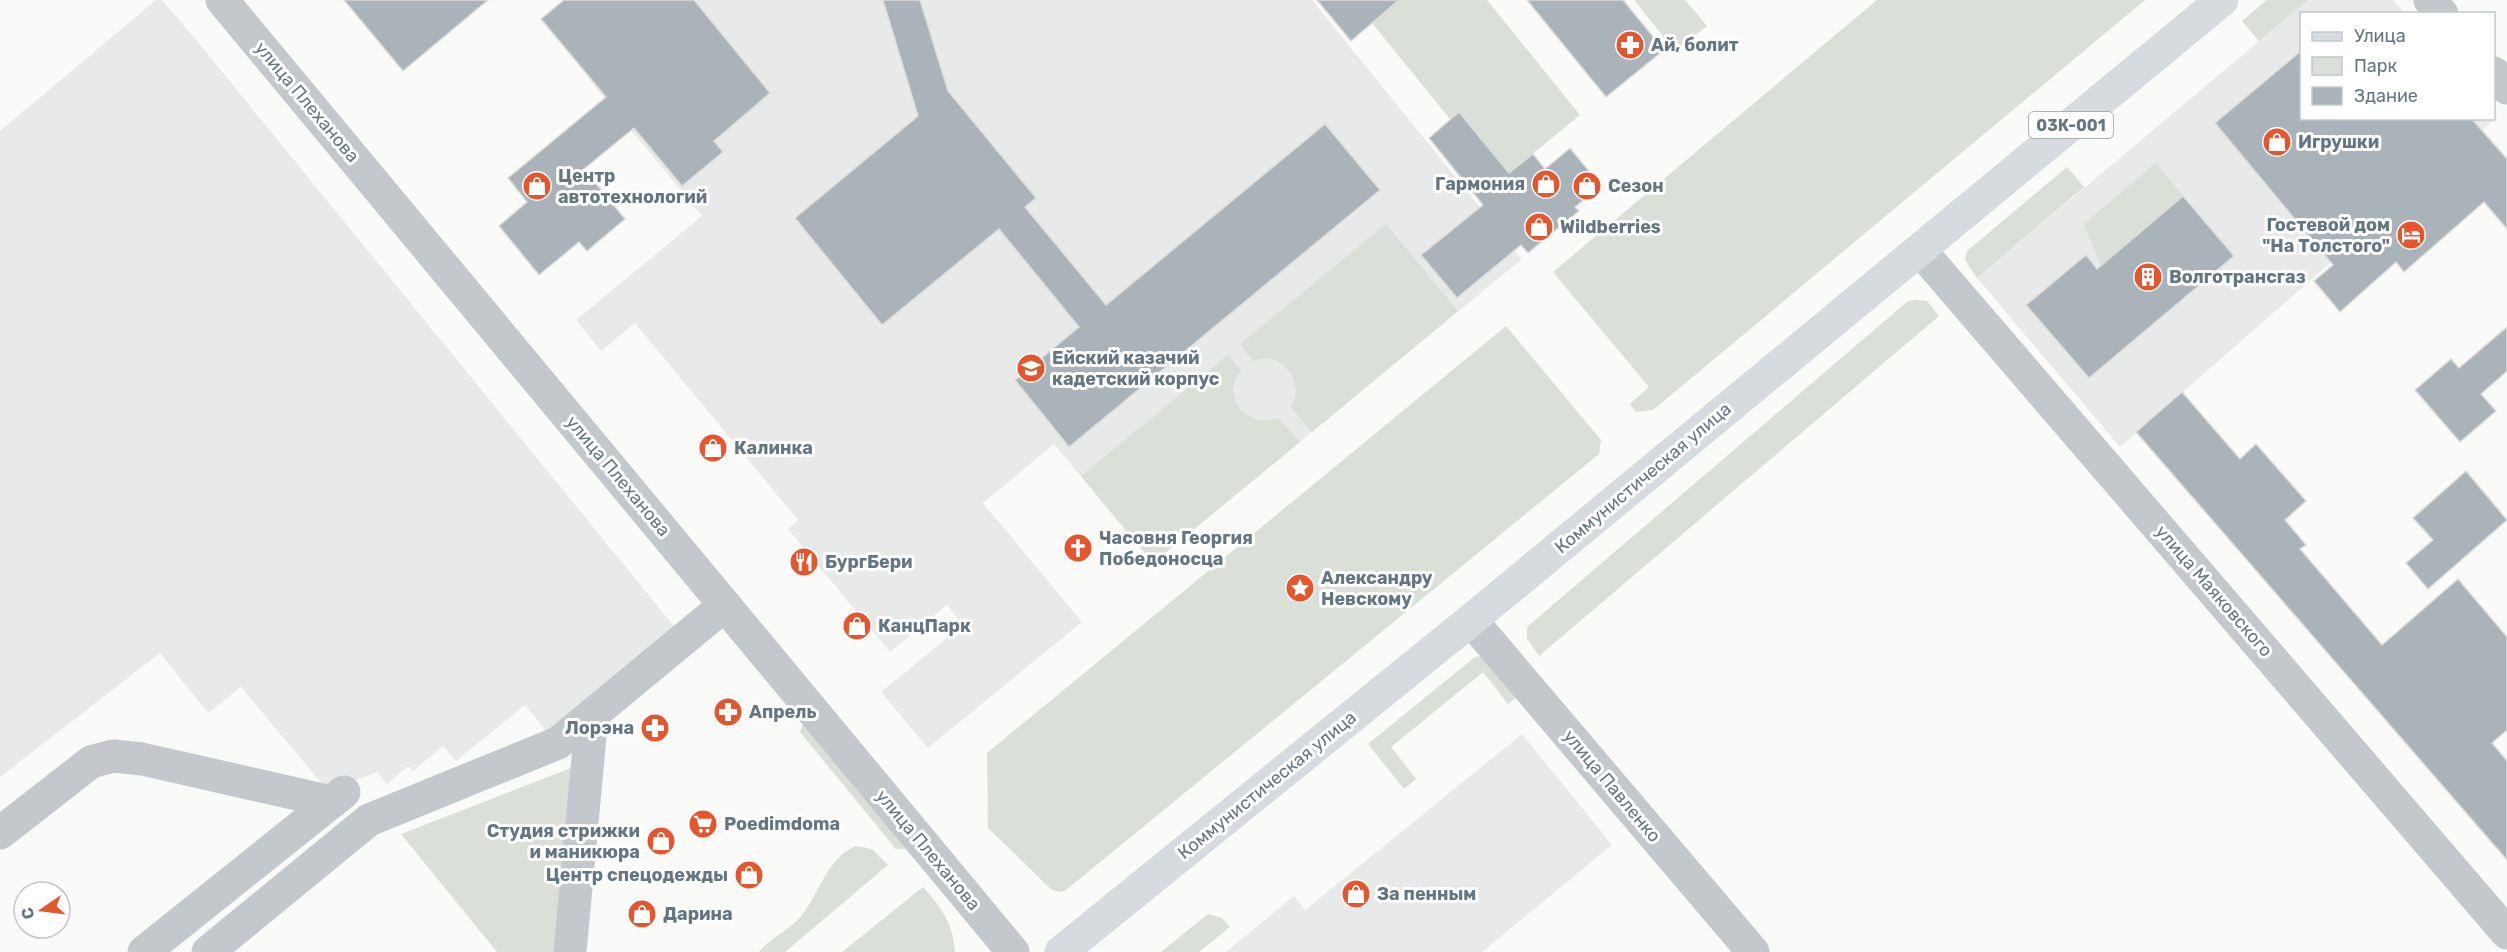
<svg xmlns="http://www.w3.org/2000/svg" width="2507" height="952" viewBox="0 0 2507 952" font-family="Rubik,sans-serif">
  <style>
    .built { fill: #e8e9e9 }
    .green { fill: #dadfd7 }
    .building { fill: #aab3b9; stroke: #dcdcda; stroke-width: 1.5 }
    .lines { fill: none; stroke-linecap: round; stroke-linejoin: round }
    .minor { stroke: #c3c8cc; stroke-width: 33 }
    .major { stroke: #d6dbdf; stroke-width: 33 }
    .labels { text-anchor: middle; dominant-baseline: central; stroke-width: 6; stroke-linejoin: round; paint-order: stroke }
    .shield { fill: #fff; stroke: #939fa8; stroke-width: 1.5 }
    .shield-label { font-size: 16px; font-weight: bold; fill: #657683 }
    .poi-label { font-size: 18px; font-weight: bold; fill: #657683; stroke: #fff; text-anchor: start }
    .street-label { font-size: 18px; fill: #657683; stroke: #fff }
  </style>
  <rect width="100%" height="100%" fill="#fafaf8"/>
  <g class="built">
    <path d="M156 0H162L188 30 677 630 549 735 525 705 456 761 443 746 413 771 408 766 387 784 377 772 356 780 334 798 241 687 208 713 160 653 0 777V131Z"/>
    <path d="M590 0H1312L1522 259 1153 563 1054 444 983 503 1082 622 928 748 881 692 963 625 947 605 890 652 788 529 798 520 635 323 601 351 576 320 702 216 589 79 629 46Z"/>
    <path d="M2308 0H2393L2405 13 2302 14V118H2494V113L2497 117 2120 447 1977 278Z"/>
    <path d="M1522 734 1612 845 1482 952H1226L1294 896 1305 910Z"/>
  </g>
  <g class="green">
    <path d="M1367 0H1487L1580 115 1509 173 1459 112 1450 119 1372 23 1380 16Z"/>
    <path d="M1634 0H1685L1707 26 1675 51Z"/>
    <path d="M1877 0H2145L1653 410 1636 412 1630 404 1649 387 1553 272Z"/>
    <path d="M2267 0H2308L2259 41 2242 21Z"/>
    <path d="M2156 163 2183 196 2101 266 2084 224Z"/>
    <path d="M2067 167 2084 187 1977 278 1965 260 1967 251Z"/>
    <path d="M1386 224 1458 311 1312 432 1291 407C1306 382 1282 349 1254 361L1240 344Z"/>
    <path d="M1914 300 1927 301 1939 316 1539 656 1527 639V627L1908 301Z"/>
    <path d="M1506 326 1601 440 1599 454 1066 890 1061 892 1052 890 988 828 987 753Z"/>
    <path d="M1228 355 1241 371C1219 399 1249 429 1279 418L1300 442 1153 563 1081 476Z"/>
    <path d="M1482 656 1518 696 1508 704 1483 672 1391 747 1416 779 1404 789 1368 744 1475 657Z"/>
    <path d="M806 715 913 846 905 849H896L800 732Z"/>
    <path d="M571 768 559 952H497L401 834Z"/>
    <path d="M856 846 872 849 888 865 785 952H759C771 937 790 930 802 915 820 892 827 858 856 846Z"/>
    <path d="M923 887C942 909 952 921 955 952H842Z"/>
    <path d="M1208 914 1222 918 1230 927 1199 952H1161Z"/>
  </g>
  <g class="building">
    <path d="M344 0H488L403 71Z"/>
    <path d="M564 0H694L770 93 714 141 723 152 682 186 634 128 584 169 625 219 587 251 579 242 539 275 499 226 527 202 508 178 606 97 541 19Z"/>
    <path d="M883 0H920L948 91 1036 198 1025 207 1106 305 1325 124 1380 190 1069 447 1015 380 1079 327 999 229 882 325 795 218 918 116Z"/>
    <path d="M1317 0H1399L1351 41Z"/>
    <path d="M1527 0H1623L1664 50 1606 97Z"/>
    <path d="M2301 51V118H2471L2507 159V229L2484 202 2404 272 2396 262 2340 312 2314 281 2333 265 2215 123Z"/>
    <path d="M1459 112 1509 173 1533 154 1545 169 1570 148 1601 186 1575 207 1579 211 1528 253 1521 245 1457 298 1421 255 1483 205 1429 138Z"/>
    <path d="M2183 196 2234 256 2089 378 2026 305 2086 255 2097 269Z"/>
    <path d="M2507 327V371L2481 394 2496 411 2460 442 2415 390 2451 359 2459 368Z"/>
    <path d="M2182 392 2240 459 2256 444 2306 501 2285 520 2306 545 2300 549 2382 645 2458 579 2507 637V730L2492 743 2507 761V860L2136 432Z"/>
    <path d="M2466 471 2507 520 2428 589 2406 563 2433 540 2413 518Z"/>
  </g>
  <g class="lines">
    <g class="minor">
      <path d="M222 0 1013 952"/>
      <path d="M2430 0 2442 14"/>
      <path d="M2494 73 2507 88"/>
      <path d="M1920 250 2507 933"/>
      <path d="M1471 620 1753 952"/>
      <path d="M0 833 91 762 113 756 142 759 332 802"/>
      <path d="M144 952 344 792"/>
      <path d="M208 952 369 820 558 743 725 605"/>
      <path d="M570 952 592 715"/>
    </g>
    <path class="major" d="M1061 952 1471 620 2222 0"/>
  </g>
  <defs>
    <g id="pharmacy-disc" transform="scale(1.5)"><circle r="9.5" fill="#e4572e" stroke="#fff"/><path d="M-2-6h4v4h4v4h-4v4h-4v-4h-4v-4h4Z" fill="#fff"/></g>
    <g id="shop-disc" transform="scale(1.5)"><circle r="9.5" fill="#e4572e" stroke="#fff"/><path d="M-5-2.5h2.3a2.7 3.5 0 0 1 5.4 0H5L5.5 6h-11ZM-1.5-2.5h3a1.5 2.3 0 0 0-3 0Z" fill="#fff"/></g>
    <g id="hotel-disc" transform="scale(1.5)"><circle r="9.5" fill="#e4572e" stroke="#fff"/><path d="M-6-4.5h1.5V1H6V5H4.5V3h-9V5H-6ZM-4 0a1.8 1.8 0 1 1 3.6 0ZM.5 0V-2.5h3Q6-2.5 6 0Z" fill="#fff"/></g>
    <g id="building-disc" transform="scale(1.5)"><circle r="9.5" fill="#e4572e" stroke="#fff"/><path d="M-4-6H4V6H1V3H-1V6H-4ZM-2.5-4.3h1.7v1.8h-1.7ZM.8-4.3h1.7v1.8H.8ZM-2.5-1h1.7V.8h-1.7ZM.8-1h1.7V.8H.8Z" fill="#fff"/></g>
    <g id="school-disc" transform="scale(1.5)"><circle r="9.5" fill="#e4572e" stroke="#fff"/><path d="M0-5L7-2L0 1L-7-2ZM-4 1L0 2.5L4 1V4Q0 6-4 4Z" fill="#fff"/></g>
    <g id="church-disc" transform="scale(1.5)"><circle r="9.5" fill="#e4572e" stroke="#fff"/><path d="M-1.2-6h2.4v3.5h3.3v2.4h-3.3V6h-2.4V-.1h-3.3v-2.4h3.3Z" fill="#fff"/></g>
    <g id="restaurant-disc" transform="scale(1.5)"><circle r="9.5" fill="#e4572e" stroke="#fff"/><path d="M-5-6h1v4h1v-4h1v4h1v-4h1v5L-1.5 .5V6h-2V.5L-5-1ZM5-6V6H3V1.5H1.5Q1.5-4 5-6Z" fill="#fff"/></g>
    <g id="sight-disc" transform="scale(1.5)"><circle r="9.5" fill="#e4572e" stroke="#fff"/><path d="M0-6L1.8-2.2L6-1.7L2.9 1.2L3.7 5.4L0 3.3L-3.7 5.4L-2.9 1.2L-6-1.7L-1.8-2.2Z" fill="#fff"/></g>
    <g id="supermarket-disc" transform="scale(1.5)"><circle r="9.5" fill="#e4572e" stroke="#fff"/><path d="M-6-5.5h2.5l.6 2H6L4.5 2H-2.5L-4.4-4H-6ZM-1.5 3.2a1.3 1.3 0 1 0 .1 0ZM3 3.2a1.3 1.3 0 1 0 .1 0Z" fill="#fff"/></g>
  </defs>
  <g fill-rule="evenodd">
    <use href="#pharmacy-disc" x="1630" y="45"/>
    <use href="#shop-disc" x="2277" y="142"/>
    <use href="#shop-disc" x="1546" y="184"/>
    <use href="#shop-disc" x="537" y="186"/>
    <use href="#shop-disc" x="1587" y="186"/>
    <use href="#shop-disc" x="1539" y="227"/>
    <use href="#hotel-disc" x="2411" y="235"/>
    <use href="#building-disc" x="2148" y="277"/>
    <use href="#school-disc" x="1031" y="368"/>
    <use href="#shop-disc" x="713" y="448"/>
    <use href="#church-disc" x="1078" y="548"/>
    <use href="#restaurant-disc" x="804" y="562"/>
    <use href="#sight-disc" x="1300" y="588"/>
    <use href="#shop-disc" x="857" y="626"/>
    <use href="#pharmacy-disc" x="728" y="712"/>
    <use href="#pharmacy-disc" x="655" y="728"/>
    <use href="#supermarket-disc" x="703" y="824"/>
    <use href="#shop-disc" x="661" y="841"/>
    <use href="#shop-disc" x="749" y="875"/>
    <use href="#shop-disc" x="1356" y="894"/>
    <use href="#shop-disc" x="642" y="914"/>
  </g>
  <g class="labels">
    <rect class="shield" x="2029" y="112" width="84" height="26" rx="4.5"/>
    <g class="shield-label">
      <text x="2071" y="125">03К-001</text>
    </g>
    <g class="poi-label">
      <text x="1651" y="45">Ай, болит</text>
      <text x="2298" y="142">Игрушки</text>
      <text x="558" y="176">Центр<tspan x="558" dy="21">автотехнологий</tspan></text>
      <text x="1525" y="184" text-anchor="end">Гармония</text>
      <text x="1608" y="186">Сезон</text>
      <text x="2390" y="225" text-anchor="end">Гостевой дом<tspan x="2390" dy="21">"На Толстого"</tspan></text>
      <text x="1560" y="227">Wildberries</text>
      <text x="2169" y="277">Волготрансгаз</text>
      <text x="1052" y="358">Ейский казачий<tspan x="1052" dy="21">кадетский корпус</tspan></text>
      <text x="734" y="448">Калинка</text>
      <text x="1099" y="538">Часовня Георгия<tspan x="1099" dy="21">Победоносца</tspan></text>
      <text x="825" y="562">БургБери</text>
      <text x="1321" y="578">Александру<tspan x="1321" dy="21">Невскому</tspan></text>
      <text x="878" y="626">КанцПарк</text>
      <text x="749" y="712">Апрель</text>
      <text x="634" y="728" text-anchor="end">Лорэна</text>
      <text x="724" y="824">Poedimdoma</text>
      <text x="640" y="831" text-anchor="end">Студия стрижки<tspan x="640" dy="21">и маникюра</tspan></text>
      <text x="728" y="875" text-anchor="end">Центр спецодежды</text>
      <text x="1377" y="894">За пенным</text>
      <text x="663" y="914">Дарина</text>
    </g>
    <g class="street-label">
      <text transform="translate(307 102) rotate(50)">улица Плеханова</text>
      <text transform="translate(618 476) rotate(50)">улица Плеханова</text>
      <text transform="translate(1643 478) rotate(-40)">Коммунистическая улица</text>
      <text transform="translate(2214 591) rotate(49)">улица Маяковского</text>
      <text transform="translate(1267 785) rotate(-39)">Коммунистическая улица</text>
      <text transform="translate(1612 786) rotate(50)">улица Павленко</text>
      <text transform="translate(928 850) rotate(50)">улица Плеханова</text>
    </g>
  </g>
  <rect x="2300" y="12" width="195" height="108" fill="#ffffff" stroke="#c1c8cd" stroke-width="1.5"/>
  <rect x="2312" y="32" width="30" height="9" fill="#d6dbdf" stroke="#c1c8cd" stroke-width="1.5"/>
  <text x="2354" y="42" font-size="18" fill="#657683">Улица</text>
  <rect x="2312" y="57" width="30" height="18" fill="#dadfd7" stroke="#c1c8cd" stroke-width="1.5"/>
  <text x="2354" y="72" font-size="18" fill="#657683">Парк</text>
  <rect x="2312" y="87" width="30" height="18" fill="#aab3b9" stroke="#c1c8cd" stroke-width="1.5"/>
  <text x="2354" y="102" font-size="18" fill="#657683">Здание</text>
  <g transform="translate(42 910) rotate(256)"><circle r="28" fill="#ffffff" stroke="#c1c8cd" stroke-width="1.5"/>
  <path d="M0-4.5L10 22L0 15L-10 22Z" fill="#e4572e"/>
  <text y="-9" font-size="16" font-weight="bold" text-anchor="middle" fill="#657683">С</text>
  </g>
</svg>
